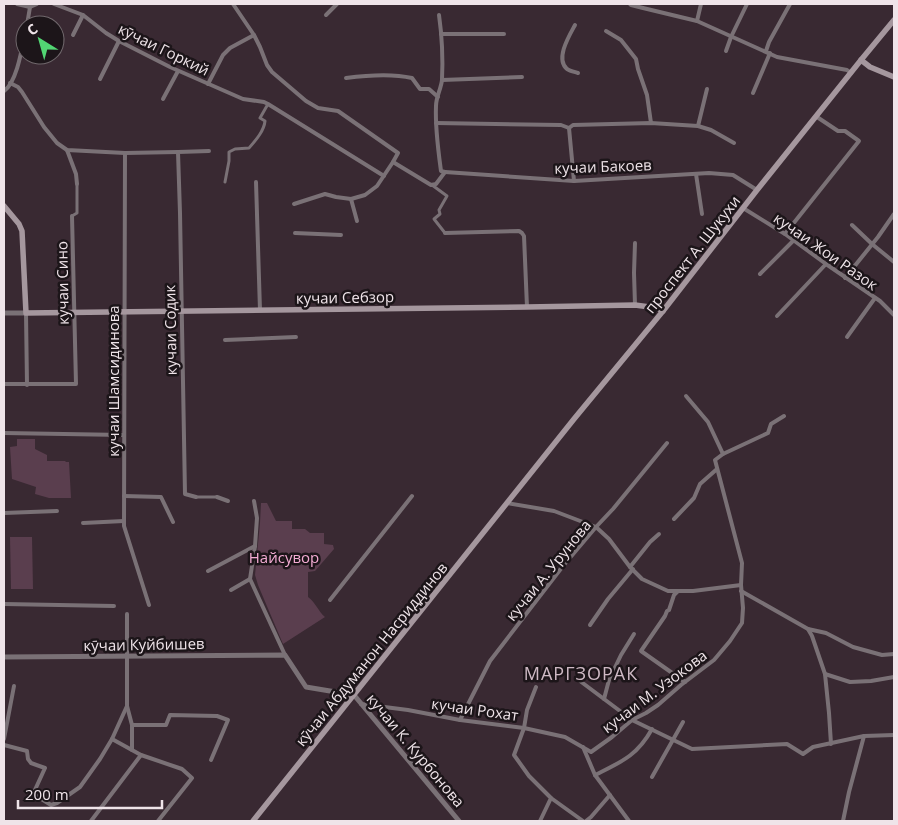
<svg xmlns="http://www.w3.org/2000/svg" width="898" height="825" viewBox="0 0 898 825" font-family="'Open Sans',sans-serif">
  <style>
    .green { fill: #5a3e4e }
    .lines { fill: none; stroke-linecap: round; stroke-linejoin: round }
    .pedestrian { stroke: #7a7176; stroke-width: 3 }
    .minor { stroke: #7a7176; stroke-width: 4 }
    .tertiary { stroke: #7a7176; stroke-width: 5 }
    .secondary { stroke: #a5979e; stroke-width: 5.5 }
    .labels { text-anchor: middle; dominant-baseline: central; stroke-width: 5; stroke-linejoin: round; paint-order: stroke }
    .street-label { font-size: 15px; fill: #efe4e9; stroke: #1c1519 }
    .park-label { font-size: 15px; fill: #f4acd4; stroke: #1c1519 }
    .quarter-label { font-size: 18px; letter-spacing: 1px; fill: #ceb9c4; stroke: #1c1519 }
  </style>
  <rect width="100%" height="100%" fill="#392932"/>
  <g class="green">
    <path d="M17 439H35V449L47 455V461H65L66 462H69L71 498H49L35 494 36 487 12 479 10 447 17 446Z"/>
    <path d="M261 503H267L276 521H292V529H305L310 533H324V544L333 545 334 549 315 571 308 572V597C316 603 318 611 325 617L283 644 258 585 255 575 260 523Z"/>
    <path d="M10 537H32L33 589H11Z"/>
  </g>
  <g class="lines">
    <g class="pedestrian">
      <path d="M225 182 229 161V152L235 149 249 148C256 140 264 131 265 121L260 118 268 104"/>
      <path d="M432 185 447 196 439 210 440 214 434 219 445 233"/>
      <path d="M72 216 77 213V184"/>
      <path d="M196 497H217"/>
    </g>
    <g class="minor">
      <path d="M17 4 30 7"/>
      <path d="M54 4 83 15 106 33 119 41 170 67 243 99 264 102 268 104 384 176"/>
      <path d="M233 4 254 35 260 47 267 65 272 72 306 101 318 108 338 111 398 153 393 162"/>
      <path d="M630 4 631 5 643 8 697 21 777 57 847 70 851 73"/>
      <path d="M326 15 337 4"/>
      <path d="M439 15C442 36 443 59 442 80 441 89 436 97 436 106 435 128 438 149 441 171L445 172"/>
      <path d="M697 21 701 4"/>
      <path d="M27 25 30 7 37 4"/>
      <path d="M575 25C569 36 555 59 567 69 570 71 575 72 578 73"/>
      <path d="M606 31 621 40 636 59 638 69 647 95 651 123"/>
      <path d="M441 34H504"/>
      <path d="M73 35 83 15"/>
      <path d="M726 51 731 37 747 4"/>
      <path d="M766 51 769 42 790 4"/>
      <path d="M346 78C368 75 391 73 412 78L420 89H429L438 97"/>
      <path d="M100 79 119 41"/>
      <path d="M442 80 522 77"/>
      <path d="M10 83 18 87 22 92 44 127 57 143 67 150 125 153 178 152"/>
      <path d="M208 84 223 55 230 48 254 35"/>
      <path d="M4 91C17 82 22 48 25 33"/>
      <path d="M753 93 770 53"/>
      <path d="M163 99 178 71"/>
      <path d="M436 123 561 125 569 128 573 125 651 123 698 126 711 130 734 143"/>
      <path d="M698 126 707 89"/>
      <path d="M569 128 574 181"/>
      <path d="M67 150 76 174 77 184"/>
      <path d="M125 153 124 526 149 605"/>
      <path d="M445 172 574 181 709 173 733 175 757 190"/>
      <path d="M696 174 702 214"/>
      <path d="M256 182 260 310"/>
      <path d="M351 199 357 221"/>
      <path d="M294 204 325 194 336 197 351 199 365 195 377 186 393 162 431 185 436 184 445 172"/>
      <path d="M743 208 785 234 826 264 880 301 894 315"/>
      <path d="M852 225 872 244 894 262"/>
      <path d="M295 233 341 235"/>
      <path d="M445 233 519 231 522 233 524 236 527 307"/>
      <path d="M785 234 859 141 845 131H838L817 117"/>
      <path d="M760 274 794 240"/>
      <path d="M845 278 878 237 894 214"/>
      <path d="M635 305 634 273 635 243"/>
      <path d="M26 313 27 385"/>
      <path d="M777 316 826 264"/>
      <path d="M847 337 875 298"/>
      <path d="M225 340 296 337"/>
      <path d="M4 384H76L72 216"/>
      <path d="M686 396 708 422 723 454"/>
      <path d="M4 433 124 435"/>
      <path d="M124 496 161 497 173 522"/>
      <path d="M196 497 185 494 180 213 178 152 209 151"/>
      <path d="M217 497 228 501"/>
      <path d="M254 501 257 518 255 546 250 579 285 655"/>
      <path d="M507 503 554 511 596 527 609 539 630 567 642 579 668 591H693L741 585"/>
      <path d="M4 513 57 511"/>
      <path d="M674 519 694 498 700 484 717 469"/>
      <path d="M83 523 124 521"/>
      <path d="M630 567 650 542 659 534"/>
      <path d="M208 571 255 546"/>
      <path d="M231 590 250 579"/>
      <path d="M678 591 674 595 669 610 667 611 665 616 641 651 685 682"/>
      <path d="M741 591 808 629 812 636 825 674 829 713 831 744"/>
      <path d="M330 600 412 496"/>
      <path d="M4 604 114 606"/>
      <path d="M590 625 608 599 633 569"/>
      <path d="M808 629 826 633 853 647 882 655 894 654"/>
      <path d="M825 674 850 682 871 681 894 677"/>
      <path d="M580 681 632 720 692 749 787 744 803 754 813 747 864 736 894 735"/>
      <path d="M536 687 527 710 524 728 514 755 529 776 551 798 540 821"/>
      <path d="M604 699 609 680 621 655 634 634"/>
      <path d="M361 704 408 710 460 720 524 728 565 737 591 752 612 737 632 720 646 713 658 705 681 685 714 660 730 641 742 623 743 608 741 585 742 563 715 460 723 454 768 433 771 424 784 416"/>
      <path d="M127 706 132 725V750"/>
      <path d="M460 720 490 661 563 566 596 527 613 509 667 443"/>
      <path d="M132 725H166L170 715 217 716 228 720 211 760"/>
      <path d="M4 739 14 686"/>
      <path d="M112 739 141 755 182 769 192 778 158 821"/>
      <path d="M4 745 27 751 28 759 31 763 45 768 34 792 35 795 51 805 57 803 80 787 100 759 112 739 127 706V614"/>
      <path d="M583 747 595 775 629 821"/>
      <path d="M595 775C621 762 637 756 652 729"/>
      <path d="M652 777 683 722"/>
      <path d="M551 798 583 821"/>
      <path d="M91 821 141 755"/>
      <path d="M586 821 591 817 610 795"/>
      <path d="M843 821 849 792 864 736"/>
    </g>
    <g class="tertiary">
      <path d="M4 313H26"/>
      <path d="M4 657 285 655 306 687 354 695 459 821"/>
    </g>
    <g class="secondary">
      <path d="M861 60 870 67 894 77"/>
      <path d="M4 206 19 224 22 231 26 313 527 307 635 305 657 308 663 311"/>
      <path d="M253 821 574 419 663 311 757 190 861 60 894 20"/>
    </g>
  </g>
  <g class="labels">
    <g class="street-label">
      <text transform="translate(164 49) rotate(26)">кӯчаи Горкий</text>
      <text transform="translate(603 166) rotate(-2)">кучаи Бакоев</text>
      <text transform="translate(826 251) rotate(35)">кучаи Жои Разок</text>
      <text transform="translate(692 254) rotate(-52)">проспект А. Шукухи</text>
      <text transform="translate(62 283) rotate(-91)">кучаи Сино</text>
      <text transform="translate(345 297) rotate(-1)">кучаи Себзор</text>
      <text transform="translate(170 330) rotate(-91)">кучаи Содик</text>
      <text transform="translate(113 381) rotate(-90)">кучаи Шамсидинова</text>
      <text transform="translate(548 570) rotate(-51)">кучаи А. Урунова</text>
      <text transform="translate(144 644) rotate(-1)">кӯчаи Куйбишев</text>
      <text transform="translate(371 654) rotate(-51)">кӯчаи Абдуманон Насриддинов</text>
      <text transform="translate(654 691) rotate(-37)">кучаи М. Узокова</text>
      <text transform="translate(475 709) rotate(8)">кучаи Рохат</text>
      <text transform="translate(416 750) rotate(50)">кучаи К. Курбонова</text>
    </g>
    <g class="park-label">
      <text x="284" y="557">Найсувор</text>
    </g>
    <g class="quarter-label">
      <text x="581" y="673">МАРГЗОРАК</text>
    </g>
  </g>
  <rect width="898" height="825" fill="none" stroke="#efe4e9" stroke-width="10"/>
  <g transform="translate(40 40) rotate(323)"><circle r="24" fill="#1c1519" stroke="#70686c"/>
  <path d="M0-4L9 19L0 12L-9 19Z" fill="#52d673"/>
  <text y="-8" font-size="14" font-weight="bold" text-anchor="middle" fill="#efe4e9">С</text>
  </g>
  <path d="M18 800v8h144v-8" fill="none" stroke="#efe4e9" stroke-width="2.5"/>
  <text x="25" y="800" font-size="15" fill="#efe4e9" stroke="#1c1519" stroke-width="4" paint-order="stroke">200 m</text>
</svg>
